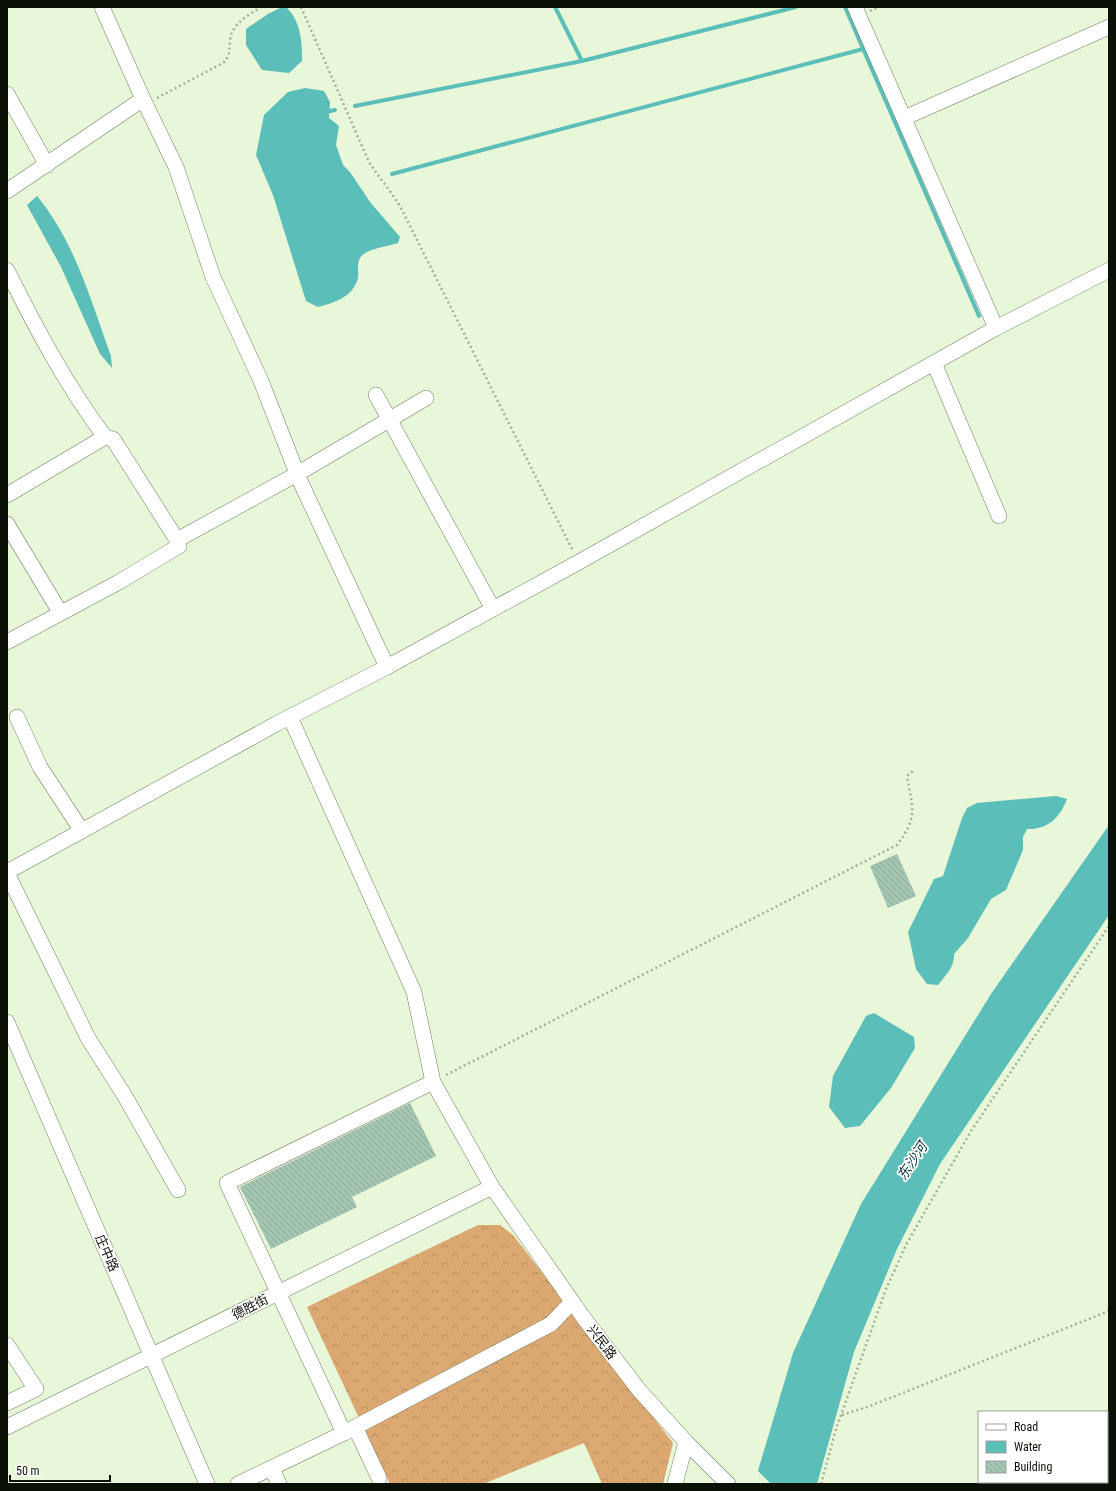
<svg xmlns="http://www.w3.org/2000/svg" width="1116" height="1491" viewBox="0 0 1116 1491" font-family="'Roboto Condensed','Noto Sans SC',sans-serif">
  <style>
    .forest { fill: url(#forest-crowns) }
    .water { fill: #5cbeb9 }
    .pier { fill: #e7f7d7 }
    .lines { fill: none; stroke-linecap: round; stroke-linejoin: round }
    .stream { stroke: #5cbeb9; stroke-width: 4 }
    .building { fill: url(#building-back-hatch) }
    .minor-casing { stroke: #717f63; stroke-width: 16 }
    .path { stroke: #a4b097; stroke-width: 2.5; stroke-dasharray: 2 3; stroke-linecap: butt }
    .minor { stroke: #fff; stroke-width: 15 }
    .labels { text-anchor: middle; dominant-baseline: central; stroke-width: 3.5; stroke-linejoin: round; paint-order: stroke }
    .street-label { font-size: 13px; fill: #0c1107; stroke: #fff }
    .water-label { font-size: 14px; font-style: italic; fill: #023332; stroke: #fff }
  </style>
  <defs>
    <pattern id="forest-crowns" width="20" height="18" patternUnits="userSpaceOnUse"><rect width="20" height="18" fill="#dba872"/><path d="M2 6a3 3 0 1 1 6 0M12 15a3 3 0 1 1 6 0" fill="none" stroke="#bb9061"/></pattern>
    <pattern id="building-back-hatch" width="6" height="6" patternUnits="userSpaceOnUse"><rect width="6" height="6" fill="#a4c5b2"/><path d="M-1 5l2 2M0 0l6 6M5-1l2 2" fill="none" stroke="#8ca898"/></pattern>
  </defs>
  <rect width="100%" height="100%" fill="#e7f7d7"/>
  <path class="forest" d="M478 1225H500L513 1235 673 1443 663 1484H602L584 1443 483 1484H390L307 1307Z"/>
  <g class="water">
    <path d="M282 7H286C301 21 302 42 302 61L289 73 262 70 246 45V29L268 14Z"/>
    <path d="M305 88 324 91 330 102 329 118 339 126 336 145 343 165 350 172 370 202 400 237 398 243C388 246 374 248 365 253 353 261 361 272 357 281 351 298 333 303 318 307L306 301 273 195 256 155 264 115 288 92Z"/>
    <path d="M37 196C75 242 91 301 111 356L112 368 100 354 61 267 27 205Z"/>
    <path d="M1056 796 1067 799C1060 818 1047 830 1027 829L1023 837V850L1006 890 991 899 968 938 954 954C955 967 945 976 938 985L927 984 916 969 908 932 934 879 943 876 962 818 967 808 977 803Z"/>
    <path d="M1109 825V915L940 1164 897 1249 854 1352 817 1484H754L793 1353 861 1204 991 994Z"/>
    <path d="M874 1013 914 1037 915 1048 891 1088 860 1126 845 1128 829 1107 833 1076 866 1016Z"/>
  </g>
  <path class="pier" d="M756 1469 771 1484H752Z"/>
  <g class="lines">
    <g class="stream">
      <path d="M555 7 582 61"/>
      <path d="M845 7 979 316"/>
      <path d="M355 106 582 61 796 7"/>
      <path d="M330 111 335 110"/>
      <path d="M392 174 863 49"/>
    </g>
  </g>
  <g class="building">
    <path d="M897 854 916 896 888 908 870 866Z"/>
    <path d="M410 1103 436 1156 352 1197 357 1207 271 1249 240 1187Z"/>
  </g>
  <g class="lines">
    <g class="minor-casing">
      <g id="minor">
        <path d="M102 7 143 99 176 167 213 277 261 381 300 481 387 667"/>
        <path d="M7 94 47 165"/>
        <path d="M904 118 1109 27"/>
        <path d="M7 191 143 99"/>
        <path d="M7 270C36 328 66 385 105 437"/>
        <path d="M996 328 1109 270"/>
        <path d="M934 363 999 516"/>
        <path d="M376 395 493 609"/>
        <path d="M7 495 105 437 113 439 177 540 179 546 119 582 7 642"/>
        <path d="M7 524 60 612"/>
        <path d="M177 540 297 474 426 398"/>
        <path d="M17 717 40 767 82 831"/>
        <path d="M290 717 414 992 433 1082 492 1187 583 1317 639 1390 686 1442 728 1484"/>
        <path d="M7 872 276 724 387 667 579 562 996 328 855 7"/>
        <path d="M7 873 88 1038 126 1098 178 1190"/>
        <path d="M7 1022 207 1484"/>
        <path d="M7 1345 36 1389 7 1403"/>
        <path d="M7 1427 492 1187"/>
        <path d="M355 1427 379 1478"/>
        <path d="M344 1433 227 1183 433 1082"/>
        <path d="M272 1469 279 1484"/>
        <path d="M238 1484 344 1433 551 1324 572 1302"/>
        <path d="M675 1484 686 1442"/>
      </g>
    </g>
    <g class="path">
      <path d="M301 7 369 162C379 178 392 192 401 208L573 551"/>
      <path d="M870 11 878 7"/>
      <path d="M157 98 223 63C234 54 226 40 234 29 240 19 252 13 261 7"/>
      <path d="M446 1075 897 845C918 817 913 809 907 776L914 770"/>
      <path d="M842 1415 870 1406 1109 1311"/>
      <path d="M821 1484 836 1429 886 1289 906 1245 971 1131 1109 926"/>
    </g>
    <use href="#minor" class="minor"/>
  </g>
  <g class="labels">
    <g class="street-label">
      <text transform="translate(107 1253) rotate(66)">庄中路</text>
      <text transform="translate(250 1307) rotate(-27)">德胜街</text>
      <text transform="translate(602 1342) rotate(53)">兴民路</text>
    </g>
    <g class="water-label">
      <text transform="translate(912 1161) rotate(-56)">东沙河</text>
    </g>
  </g>
  <rect width="1116" height="1491" fill="none" stroke="#0c1107" stroke-width="16"/>
  <rect x="978" y="1411" width="130" height="72" fill="#ffffff" stroke="#9ea09c"/>
  <rect x="986" y="1424" width="20" height="6" fill="#ffffff" stroke="#9ea09c"/>
  <text x="1014" y="1431" font-size="12" fill="#0c1107">Road</text>
  <rect x="986" y="1441" width="20" height="12" fill="#5cbeb9" stroke="#9ea09c"/>
  <text x="1014" y="1451" font-size="12" fill="#0c1107">Water</text>
  <rect x="986" y="1461" width="20" height="12" fill="url(#building-back-hatch)" stroke="#9ea09c"/>
  <text x="1014" y="1471" font-size="12" fill="#0c1107">Building</text>
  <path d="M10 1475v6h100v-6" fill="none" stroke="#0c1107" stroke-width="2"/>
  <text x="16" y="1475" font-size="12" fill="#0c1107" stroke="#ffffff" stroke-width="3" paint-order="stroke">50 m</text>
</svg>
